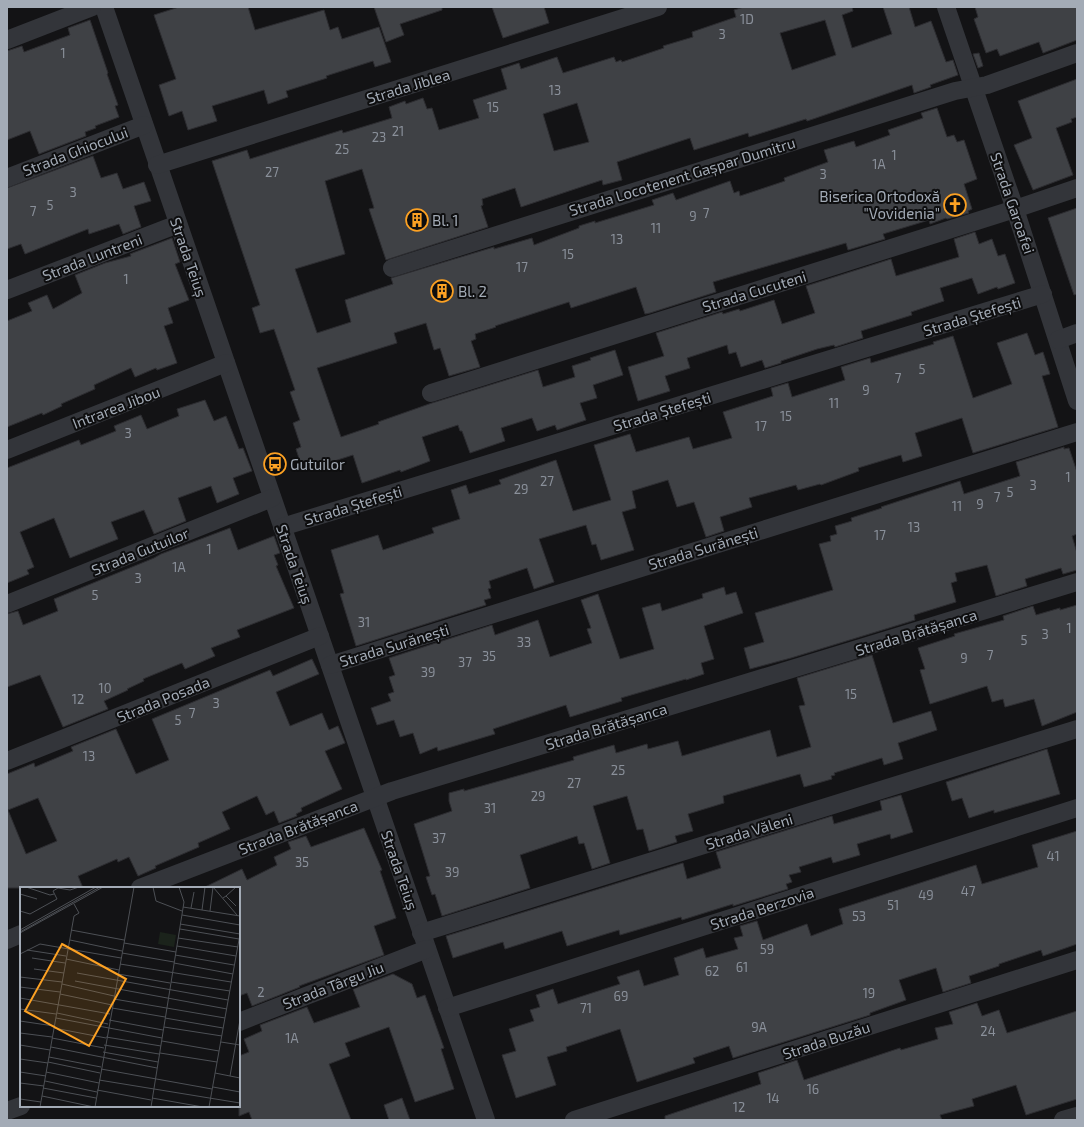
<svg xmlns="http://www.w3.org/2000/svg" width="1084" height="1127" viewBox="0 0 1084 1127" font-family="'Exo 2',sans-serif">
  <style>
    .building { fill: #3f4145; stroke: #2d2d31; fill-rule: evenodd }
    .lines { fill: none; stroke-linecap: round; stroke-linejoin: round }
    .street { stroke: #33353a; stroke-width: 18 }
    .labels { text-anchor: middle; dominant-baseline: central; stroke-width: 4; stroke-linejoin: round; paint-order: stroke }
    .number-label { font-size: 13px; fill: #8a909a }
    .street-label { font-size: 15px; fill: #a3abb6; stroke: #0e0e0f }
    .poi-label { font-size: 15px; fill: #a3abb6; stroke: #0e0e0f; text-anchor: start }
    .inset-road { fill: none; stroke: #4d5055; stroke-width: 1 }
    .view { fill: #fca123; fill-opacity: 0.15; stroke: #fca123; stroke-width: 2 }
    .inset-edge { fill: none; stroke: #a3abb6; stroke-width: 2 }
  </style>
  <rect width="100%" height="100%" fill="#131315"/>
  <g class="building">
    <path d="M179 7H248L255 30 324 10 330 30 338 27 342 39 379 27 391 62 375 67 373 61 326 76 327 78 286 91 288 97 268 104 264 90 212 106 217 121 188 130 182 111 169 116 159 85 176 79 154 15Z"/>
    <path d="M374 7H442V10L400 24 404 35 386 42Z"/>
    <path d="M492 7H544L549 23 503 38Z"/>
    <path d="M744 7H852L853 11 842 15 852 48 892 34 883 7H909L915 27 931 21 946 62 953 60 958 75 930 85 931 87 914 93 912 85 816 118 807 121 806 119 749 137 748 133 694 150 690 138 617 162 622 180 603 185 602 180 521 207 515 188 482 199 483 205 481 206 488 227 386 260 369 209 374 208 362 169 325 181 345 254 295 269 317 333 351 322 345 300 393 284 391 278 494 247V249L532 238 534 245 579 228V226L595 221V223L654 205 652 200 673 193 676 200 730 181 734 193 739 191 740 196 785 181 784 178 828 162 824 150 854 141 856 147 890 135 888 130 923 118 921 113 937 108 947 137 954 135 957 142 964 140 977 179 964 184 972 209 968 211 969 213 947 219 946 218 930 224 929 220 883 234 885 239 848 250 846 243 713 282 716 292 650 313 645 314 636 287 571 308 569 302 495 326 496 327 475 334 476 339 471 341 480 367 449 376 440 348 434 350 426 323 394 333 397 343 317 368 341 437 379 424 378 422 432 403 538 370 543 387 575 377 572 366 591 360 590 358 615 350 623 375 593 385 597 398 580 403 586 420 557 430 555 425 537 431 532 418 501 428 505 441 470 453 462 431H460L458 425 422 437 430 461 401 472 400 470 362 483 353 455 303 471 296 449 301 447 293 423 300 420 290 392 295 390 274 329 260 333 252 308 260 305 212 161 247 150 250 159 342 130 343 133 392 118 389 107 405 101 406 104 423 98 427 109 432 108 439 130 479 118 473 100 507 89 501 69 519 63 521 69 557 57 563 73 614 57 616 62 621 60 622 62 664 48 663 46 693 37 692 32 736 17 734 10ZM825 20 836 55 792 70 780 33ZM577 103 589 142 554 151 543 114Z"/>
    <path d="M975 7H1077V40L1043 53 1039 42 1000 56 997 49 986 53 974 19 978 17Z"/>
    <path d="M90 20 108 73 107 74 118 105 115 106 119 117 95 126 96 128 85 132 86 136 39 154 30 131 7 140V51L22 46 24 52 70 35 68 28Z"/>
    <path d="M979 53 983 66 978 68 973 54Z"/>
    <path d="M1077 79V117L1071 119 1072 122 1056 128 1073 175 1033 190 1014 145 1032 138 1018 101Z"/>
    <path d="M93 156 101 178 117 173 123 189 144 182 151 201 134 206 141 227 123 234 119 224 89 234 88 229 25 254 21 244 7 249V188Z"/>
    <path d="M1077 208V294L1074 295 1048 218Z"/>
    <path d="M975 232 979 244 992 239 998 256 1005 254 1015 283 998 289 997 287 978 294 972 278 940 288 944 301 911 312 912 315 861 331 863 338 835 347 834 345 817 349 781 361V363L765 368 762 360 741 367 736 352 729 354 727 345 687 358 690 368 665 376 670 391 638 401 628 367 664 356 656 333 722 312 723 314 739 309 740 311 774 300 782 324 815 313 806 286 891 259 896 276 959 257 954 239Z"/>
    <path d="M172 238 180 262 175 264 189 300 168 308 173 323 164 326 177 363 157 370 156 368 135 377 131 368 94 385 95 389 61 404 62 406 43 415 42 413 7 427V321L32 311 28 303 47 295 53 309 82 293 75 275 105 263 131 256 130 254Z"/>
    <path d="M1027 333 1035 355 1043 352 1050 374 1042 376 1058 427 973 453 962 418 915 433 922 456 903 462 901 455 858 468 859 471 821 485 820 484 798 490 796 485 749 498 752 507 720 517 724 531 706 537 694 502 677 507 668 480 632 491 636 508 622 512 634 550 601 560 596 544 592 545 586 525 539 539 554 582 534 589 527 568 489 581 491 588 488 589 491 598 484 600 486 605 356 646 340 594 344 593 331 550 378 535 383 550 434 533 432 528 460 519 451 490 466 485 469 494 501 484 499 480 556 460 573 511 611 500 594 445 630 434 636 452 689 437 693 449 732 438 723 412 773 396 771 388 788 383 792 397 845 380 841 367 870 358 871 363 934 344 933 342 953 336 973 398 1012 384 997 343Z"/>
    <path d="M205 400 214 421 226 416 239 449 243 448 252 471 233 478 239 494 217 503 211 486 178 498 186 521 154 534 144 510 111 522 118 539 70 558 54 518 20 532 34 567 27 570 29 574 7 583V468L79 440 81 445 116 431 114 426 141 415 147 429 179 416 177 409Z"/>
    <path d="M1064 447V449L1069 448 1077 472V534L1072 536 1077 553V570L1063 574 1061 568 1025 579 1027 586 996 596 987 565 955 573 957 581 951 583 956 602 914 615 915 620 791 658 750 669 744 648 764 642 755 613 833 590 819 544 831 541 830 536 837 534 835 526 852 521 851 518 882 508 881 507 960 481 964 494 1020 476 1016 462Z"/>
    <path d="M230 528 238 550 274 536 280 553 274 555 278 565 276 566 294 608 237 630 240 637 211 648 215 656 185 669 182 663 143 679 144 681 127 689 128 690 104 701 108 709 63 727 40 675 7 687V614L18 611 23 625 58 611 54 599 154 558 161 554Z"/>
    <path d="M724 587 726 595 736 592 743 613 704 626 714 659 701 663 704 674 686 680V679L621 698 622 701 570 717 566 705 493 729 495 734 438 751 437 747 420 754 413 733 400 737 394 720 377 725 371 708 391 701 388 694 394 692 389 677 395 675 389 658 492 625 495 635 538 620 550 657 592 643 587 629 591 628 581 600 598 594 620 659 654 649 642 608 660 603 662 611 703 598 702 594Z"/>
    <path d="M1077 605V712L1042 726 1034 699 1005 707 1003 699 992 702 987 686 930 704 920 670 925 669 918 648 955 636 954 634 1004 620 1003 616 1033 606 1036 615 1060 608V610Z"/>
    <path d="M872 655 893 723 931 711 937 730 898 743 903 759 884 765 882 758 834 773 835 775 831 776 832 779 804 787 800 774 723 796 724 803 688 814 693 831 675 836 677 842 649 851 643 829 637 830 627 796 593 806 610 863 592 869 584 843 579 844 577 836 520 855 530 888 442 916 435 894 432 895 426 877 430 876 414 824 452 811 449 801V793L464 789V791L574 760 573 757 614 745 616 753 647 744 648 749 678 741 682 756 770 730 777 757 811 747 799 706 805 705 797 678Z"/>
    <path d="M312 659 319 674 276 692 290 726 322 713 329 730 338 726 345 743 325 751 342 789 301 808 302 811 296 814 297 816 279 823 274 811 266 815 257 796 222 812 230 829 198 843 199 847 155 866 156 868 138 876 129 857 118 862 117 859 78 876 83 888H7V774L34 763 35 767 73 751 71 747 116 729 136 774 169 760 152 719 270 670 273 676ZM38 798 57 841 26 854 8 810Z"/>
    <path d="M1047 749 1060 794 994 813V810L969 818 962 798 952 801 946 782Z"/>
    <path d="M901 795 913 832 891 839 890 834 857 844 860 855 833 863 831 857 799 867 801 872 789 875 792 882 786 884 788 889 733 906V904L682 920 681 917 620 935 619 930 567 946 562 931 505 949 503 942 453 958 446 936 683 863 687 879 721 868 716 852 832 816 834 824 882 810 880 801Z"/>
    <path d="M364 828 382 870 380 871 396 918 374 926 384 955 299 986 300 987 252 1006 247 993 239 996V888H203L242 869 247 880 277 865 274 857 291 849 288 842 306 836 311 847Z"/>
    <path d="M1077 831V944L1043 956 1041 950 999 964V966L969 976 971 983 943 992 936 968 899 980 906 1000 870 1013V1015L733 1058 729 1046 693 1058 695 1063 637 1082 620 1029 566 1047 567 1051 547 1057 556 1085 516 1098 502 1055 516 1051 509 1029 534 1021 530 1010 540 1007 536 995 553 989 558 1004 620 984 617 977 639 970 644 986 679 975 674 958 703 948 706 958 738 949 734 938 743 936 740 926 757 921 763 940 807 924 811 936 843 924 839 909 976 865 982 884 1038 867 1032 845Z"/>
    <path d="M393 974 412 984 417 998 425 995 444 1048 441 1049 454 1089 415 1102 389 1027 345 1043 350 1056 329 1064 351 1120H252L249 1112 239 1116V1056L249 1052 244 1039 262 1031 260 1025 307 1007 314 1023 360 1007 353 989Z"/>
    <path d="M977 1003 982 1016 999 1010 1007 1033 1077 1011V1099L1026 1115 1016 1085 972 1099 974 1106 940 1115 942 1120H665V1116L761 1084 758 1073 797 1060 804 1080 900 1048 901 1050 938 1039 935 1028 953 1024 949 1012Z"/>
    <path d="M402 1098 410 1120H389L384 1105Z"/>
  </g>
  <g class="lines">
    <g class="street">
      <path d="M104 7 486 1120"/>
      <path d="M946 7 1015 209 1077 401"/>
      <path d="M7 40 92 7"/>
      <path d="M157 165 658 7"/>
      <path d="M7 178 144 125"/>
      <path d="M392 268 955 91 987 85 1077 53"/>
      <path d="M7 290 178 224"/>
      <path d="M1058 340 1077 333"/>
      <path d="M431 393 1015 209 1077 188"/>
      <path d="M7 450 226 363"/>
      <path d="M282 527 1043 294"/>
      <path d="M7 604 272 498"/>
      <path d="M330 665 1077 432"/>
      <path d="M7 761 320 636"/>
      <path d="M140 888 392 791 1077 582"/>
      <path d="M421 933 1077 729"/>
      <path d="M7 940 21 934"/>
      <path d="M447 1008 1077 808"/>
      <path d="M239 1022 427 949"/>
      <path d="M7 1111 21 1106"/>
      <path d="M574 1120 1077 960"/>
      <path d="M1063 1120 1077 1116"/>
    </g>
  </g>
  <defs>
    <g id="church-ring" transform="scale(1.15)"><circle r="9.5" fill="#0e0e0f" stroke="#fca123" stroke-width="1.5"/><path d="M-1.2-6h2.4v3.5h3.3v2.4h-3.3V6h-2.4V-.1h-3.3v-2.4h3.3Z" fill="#fca123"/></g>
    <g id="building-ring" transform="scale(1.15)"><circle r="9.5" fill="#0e0e0f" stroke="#fca123" stroke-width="1.5"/><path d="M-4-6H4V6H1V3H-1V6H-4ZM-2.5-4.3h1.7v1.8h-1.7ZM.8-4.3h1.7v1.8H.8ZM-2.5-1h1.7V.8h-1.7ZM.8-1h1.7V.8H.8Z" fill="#fca123"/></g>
    <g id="bus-ring" transform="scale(1.15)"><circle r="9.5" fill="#0e0e0f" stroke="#fca123" stroke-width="1.5"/><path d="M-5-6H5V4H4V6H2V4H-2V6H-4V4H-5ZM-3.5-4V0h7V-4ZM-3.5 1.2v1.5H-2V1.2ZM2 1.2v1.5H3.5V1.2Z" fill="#fca123"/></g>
  </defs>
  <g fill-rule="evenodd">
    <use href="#church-ring" x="955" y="205"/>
    <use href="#building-ring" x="417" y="220"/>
    <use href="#building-ring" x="442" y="291"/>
    <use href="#bus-ring" x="275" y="464"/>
  </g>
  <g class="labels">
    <g class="number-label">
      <text x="747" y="19">1D</text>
      <text x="722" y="34">3</text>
      <text x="63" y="53">1</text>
      <text x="555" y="90">13</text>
      <text x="493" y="107">15</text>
      <text x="398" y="131">21</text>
      <text x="379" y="137">23</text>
      <text x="342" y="149">25</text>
      <text x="894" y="155">1</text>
      <text x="879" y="164">1A</text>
      <text x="272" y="172">27</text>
      <text x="823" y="174">3</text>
      <text x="73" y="192">3</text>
      <text x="50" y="205">5</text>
      <text x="33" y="211">7</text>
      <text x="706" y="213">7</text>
      <text x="693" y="216">9</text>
      <text x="656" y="228">11</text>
      <text x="617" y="239">13</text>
      <text x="568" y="254">15</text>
      <text x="522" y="267">17</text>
      <text x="126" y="279">1</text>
      <text x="922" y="369">5</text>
      <text x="898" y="378">7</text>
      <text x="866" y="390">9</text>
      <text x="834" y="403">11</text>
      <text x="786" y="416">15</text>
      <text x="761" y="426">17</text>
      <text x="128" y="433">3</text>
      <text x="1068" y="477">1</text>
      <text x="547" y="481">27</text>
      <text x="1033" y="485">3</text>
      <text x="521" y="489">29</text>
      <text x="1010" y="492">5</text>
      <text x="997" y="497">7</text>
      <text x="980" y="504">9</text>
      <text x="957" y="506">11</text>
      <text x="914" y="527">13</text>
      <text x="880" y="535">17</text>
      <text x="209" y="549">1</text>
      <text x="179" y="567">1A</text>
      <text x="138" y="578">3</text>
      <text x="95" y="595">5</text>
      <text x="364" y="622">31</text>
      <text x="1069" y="628">1</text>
      <text x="1045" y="634">3</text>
      <text x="1024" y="640">5</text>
      <text x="524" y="642">33</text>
      <text x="990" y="655">7</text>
      <text x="489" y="656">35</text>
      <text x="964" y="658">9</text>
      <text x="465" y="662">37</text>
      <text x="428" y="672">39</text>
      <text x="105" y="688">10</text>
      <text x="851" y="694">15</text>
      <text x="78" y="699">12</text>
      <text x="216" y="703">3</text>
      <text x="192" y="713">7</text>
      <text x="178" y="720">5</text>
      <text x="89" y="756">13</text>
      <text x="618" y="770">25</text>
      <text x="574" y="783">27</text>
      <text x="538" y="796">29</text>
      <text x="490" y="808">31</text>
      <text x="439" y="838">37</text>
      <text x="1053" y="856">41</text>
      <text x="302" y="862">35</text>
      <text x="452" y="872">39</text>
      <text x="968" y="891">47</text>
      <text x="926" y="895">49</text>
      <text x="893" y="905">51</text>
      <text x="859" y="916">53</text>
      <text x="767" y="949">59</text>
      <text x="742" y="967">61</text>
      <text x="712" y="971">62</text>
      <text x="261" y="992">2</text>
      <text x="869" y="993">19</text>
      <text x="621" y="996">69</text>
      <text x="586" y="1008">71</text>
      <text x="759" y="1027">9A</text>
      <text x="988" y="1031">24</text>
      <text x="292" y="1038">1A</text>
      <text x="813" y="1089">16</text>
      <text x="773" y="1098">14</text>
      <text x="739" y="1107">12</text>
    </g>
    <g class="street-label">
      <text transform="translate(408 86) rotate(-17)">Strada Jiblea</text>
      <text transform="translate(75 151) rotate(-21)">Strada Ghiocului</text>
      <text transform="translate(682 176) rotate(-17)">Strada Locotenent Gașpar Dumitru</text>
      <text transform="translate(1013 203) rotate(71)">Strada Garoafei</text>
      <text transform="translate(92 257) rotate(-21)">Strada Luntreni</text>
      <text transform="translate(189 257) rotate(71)">Strada Teiuș</text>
      <text transform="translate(754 291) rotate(-17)">Strada Cucuteni</text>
      <text transform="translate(972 316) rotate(-17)">Strada Ștefești</text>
      <text transform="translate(116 407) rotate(-21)">Intrarea Jibou</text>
      <text transform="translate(662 411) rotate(-17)">Strada Ștefești</text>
      <text transform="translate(353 505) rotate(-17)">Strada Ștefești</text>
      <text transform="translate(703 548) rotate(-17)">Strada Surănești</text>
      <text transform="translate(140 551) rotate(-22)">Strada Gutuilor</text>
      <text transform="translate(295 564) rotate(71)">Strada Teiuș</text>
      <text transform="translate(916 632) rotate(-17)">Strada Brătășanca</text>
      <text transform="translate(394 645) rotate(-17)">Strada Surănești</text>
      <text transform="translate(163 699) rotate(-22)">Strada Posada</text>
      <text transform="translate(606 726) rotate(-17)">Strada Brătășanca</text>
      <text transform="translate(298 827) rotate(-21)">Strada Brătășanca</text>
      <text transform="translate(749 831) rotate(-17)">Strada Văleni</text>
      <text transform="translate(400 870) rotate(71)">Strada Teiuș</text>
      <text transform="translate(762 908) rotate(-18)">Strada Berzovia</text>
      <text transform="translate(333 985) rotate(-21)">Strada Târgu Jiu</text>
      <text transform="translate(826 1040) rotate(-18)">Strada Buzău</text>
    </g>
    <g class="poi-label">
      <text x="940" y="196" text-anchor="end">Biserica Ortodoxă<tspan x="940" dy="17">"Vovidenia"</tspan></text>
      <text x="432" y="220">Bl. 1</text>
      <text x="458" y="291">Bl. 2</text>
      <text x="290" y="464">Gutuilor</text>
    </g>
  </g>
  <g transform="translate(20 887)">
    <rect width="220" height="220" fill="#131315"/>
    <path d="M140 45 156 48 154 60 138 57Z" fill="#1b231b"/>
    <path class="inset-road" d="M6 0 30 8 34 7M133 0 136 14 162 24M193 0 217 28M0 7 17 12M206 9 216 0M203 11 206 9 216 19M163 20 220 29M171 21 174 5M182 23 185 0M0 24 10 27 37 12 33 4 38 1 50 3 59 0M190 24 193 0M162 28 220 38M160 37 220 47M160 42 219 52M0 43 76 0M51 43 104 53M0 45 80 0M0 46 83 0M158 51 218 60M50 53 102 64M104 56 156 65M157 59 216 69M7 63 46 69M102 66 154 75M0 67 20 57 101 71M155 68 214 78M12 71 45 76M46 72 99 83M154 76 213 87M100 77 211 95M14 82 44 86M57 86 208 113M98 87 150 96M0 90 42 95M55 94 207 122M151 95 210 104M42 97 94 109M0 100 40 105M40 107 92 118M0 111 90 127M94 112 205 131M92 121 145 130M0 122 36 127M37 126 88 137M36 131 142 151M145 131 203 141M89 133 143 143M0 134 34 139M144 140 202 149M34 141 86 151M0 146 32 150M86 150 141 159M32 151 84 161M142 154 199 164M201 155 220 158M0 158 30 163M84 158 139 167M31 160 137 181M83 165 138 175M140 166 197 175M29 170 81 180M0 172 28 176M28 175 80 186M81 182 192 202M0 185 26 189M26 185 79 196M195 186 220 191M210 189 220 133M79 193 220 216M25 194 77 205M0 196 24 199M193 200 220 205M23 201 76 211M77 203 131 213M22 209 74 220M132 211 183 220M0 212 21 215M20 220 54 29 59 26 54 17M75 220 114 0M131 220 164 15 159 0M189 220 220 47"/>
    <path class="view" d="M42 57 106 92 69 159 5 124Z"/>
    <rect width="220" height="220" class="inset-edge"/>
  </g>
  <rect width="1084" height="1127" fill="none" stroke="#a3abb6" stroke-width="16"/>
</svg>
